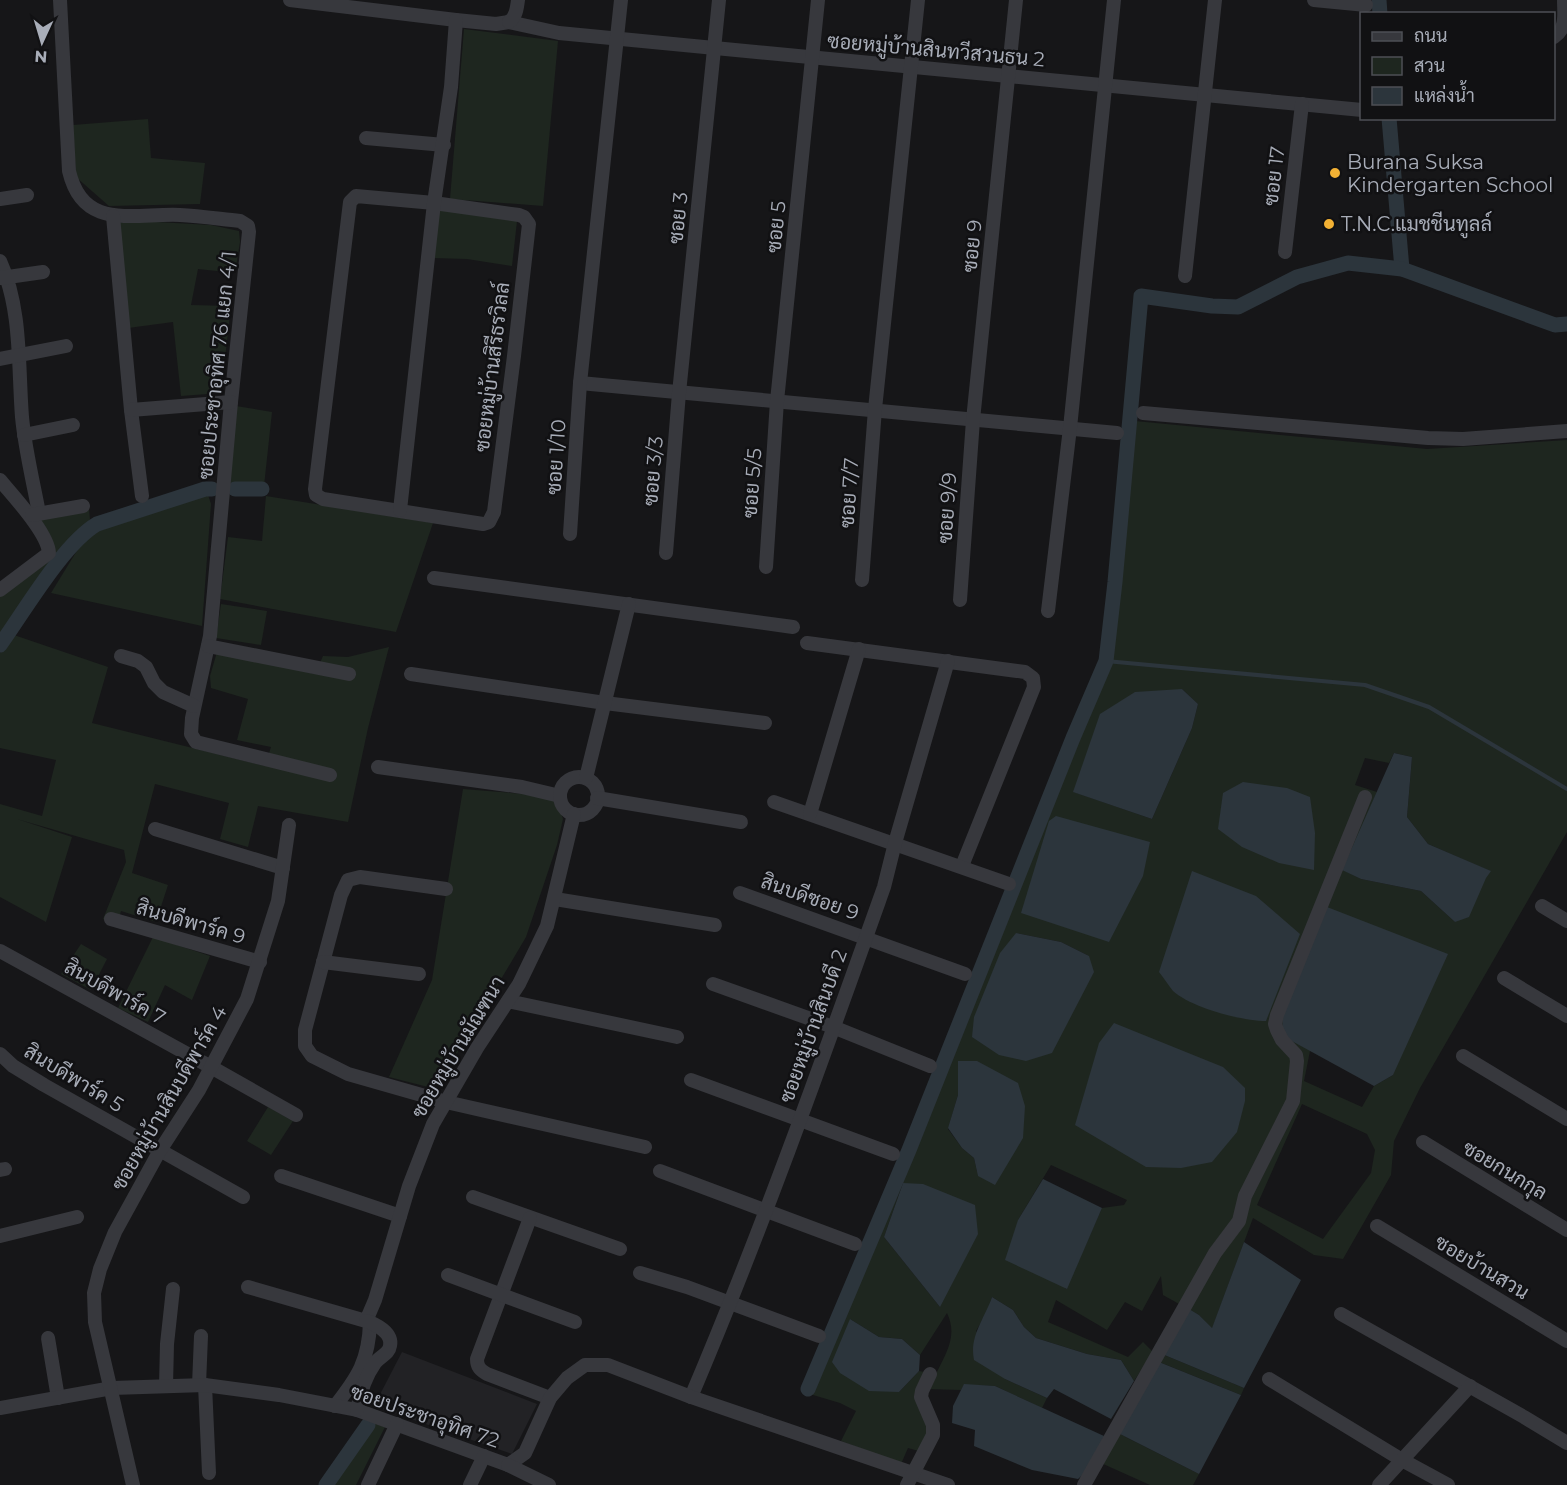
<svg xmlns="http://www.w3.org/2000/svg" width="1567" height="1485" viewBox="0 0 1567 1485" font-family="Montserrat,Sarabun,sans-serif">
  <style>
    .built { fill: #222225 }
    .green { fill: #1e261f; fill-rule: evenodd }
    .water { fill: #2c353c }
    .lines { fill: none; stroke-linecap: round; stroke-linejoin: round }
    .stream { stroke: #2c353c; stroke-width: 4 }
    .canal { stroke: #2c353c; stroke-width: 15 }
    .street { stroke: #37383d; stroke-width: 14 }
    .poi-dot { fill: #f2b134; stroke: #111113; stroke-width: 2 }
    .labels { text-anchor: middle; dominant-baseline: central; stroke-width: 5; stroke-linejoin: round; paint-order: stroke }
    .street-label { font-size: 20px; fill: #a8adb8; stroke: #111113 }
    .poi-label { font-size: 20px; fill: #a8adb8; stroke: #111113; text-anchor: start }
  </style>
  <rect width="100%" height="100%" fill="#161618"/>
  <path class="built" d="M402 1352 537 1404 512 1454 374 1406Z"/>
  <g class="green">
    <path d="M464 29 558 41 543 206 450 199Z"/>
    <path d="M148 119 151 158 205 163 200 204 109 206 76 177 73 125Z"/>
    <path d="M438 209 517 221 512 266 467 259 433 258Z"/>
    <path d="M121 220 211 225 239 231 240 242 235 273 198 269 191 305 231 306 221 393 181 396 173 322 128 328 117 227Z"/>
    <path d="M236 406 272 412 264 486 229 483Z"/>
    <path d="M1135 421 1427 449 1567 440V832L1420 1088 1394 1141 1391 1175 1343 1259 1314 1255 1253 1218 1212 1329 1199 1315 1163 1295 1161 1276 1142 1311 1125 1302 1107 1330 1056 1300 1048 1322 1128 1357 1143 1342 1153 1352 1134 1381 1121 1360 1087 1354 1036 1338 1024 1327 1013 1310 992 1297 988 1310 976 1331 1005 1379 1047 1398 1042 1408 995 1386 964 1385 961 1390 926 1389 929 1454 908 1448 901 1464 841 1441 856 1411 840 1403 803 1392 939 1063 1099 662 1102 651 1113 652ZM1182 689 1198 704 1192 728 1152 819 1074 792ZM1394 753 1412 757 1407 817 1428 844 1490 871 1455 922 1421 891 1361 879 1343 870 1377 792 1355 785 1365 758 1389 763ZM1016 933 1061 942 1089 956ZM1310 1051 1393 1075 1374 1086 1362 1107 1304 1081ZM958 1061 978 1176 974 1158 962 1148 948 1129 958 1095ZM1302 1104 1367 1134 1375 1150 1371 1173 1323 1239 1257 1205ZM1051 1165 1127 1200 1124 1205 1102 1208 1066 1289 1018 1220ZM903 1183 940 1307 884 1237ZM947 1313C958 1336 946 1353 936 1374L919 1371 899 1392 850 1319 879 1337 902 1339 920 1355Z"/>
    <path d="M208 495 211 504 202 626 51 593 86 536 100 527Z"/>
    <path d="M266 496 433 523 396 632 220 599 228 537 262 541Z"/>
    <path d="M89 509 90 520 63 550 0 639V594L45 562 39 520Z"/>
    <path d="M221 604 267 611 261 645 216 638Z"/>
    <path d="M14 635 108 667 92 723 265 766 271 747 237 740 248 699 211 688 210 676 217 652 315 674 323 656 348 657 389 647 368 728 348 822 258 806 248 847 220 839 229 803 155 784 132 873 168 885 156 922 121 911 117 926 103 919 126 862 124 850 17 819 72 837 46 922 0 897V804L42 816 56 760 0 748V653Z"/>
    <path d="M463 789 536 795 552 799 560 810 563 819 557 845 526 937 449 1067 432 1088 389 1077 432 980Z"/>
    <path d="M153 937 210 956 192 1000 165 985 148 1022 118 1008Z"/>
    <path d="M81 944 107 959 91 990 61 974Z"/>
    <path d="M268 1107 293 1121 271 1155 247 1141Z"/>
    <path d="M1162 1354 1244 1388 1241 1395 1159 1362Z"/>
    <path d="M368 1421 385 1427 356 1485H328Z"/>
    <path d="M1118 1433 1199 1474 1193 1485H1150L1101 1463Z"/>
  </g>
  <g class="water">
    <path d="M1182 689 1198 704 1192 728 1152 819 1073 792 1100 714 1135 692Z"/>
    <path d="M1394 753 1412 757 1407 817 1428 844 1491 871 1486 878 1469 917 1455 922 1421 891 1361 879 1342 870Z"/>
    <path d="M1243 782 1287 788 1310 797 1315 833 1314 870 1279 863 1242 847 1218 829 1223 793Z"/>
    <path d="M1056 816 1150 842 1143 876 1109 942 1021 913 1049 821Z"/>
    <path d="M1192 871 1256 896 1300 934 1266 1021C1242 1021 1192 1008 1173 991 1168 985 1164 978 1159 972Z"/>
    <path d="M1327 907 1448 954 1393 1075 1374 1086 1290 1040 1283 1030 1282 1017Z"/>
    <path d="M1016 933 1061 942 1089 956 1094 972 1052 1053 1026 1061 999 1055 972 1037 974 1017 1000 953Z"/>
    <path d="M1114 1023 1223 1067 1245 1088V1101L1237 1132 1212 1162 1181 1168 1146 1167 1075 1125 1099 1043Z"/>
    <path d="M958 1061H977L1018 1083 1025 1106 1023 1138 995 1185 978 1176 974 1158 962 1148 948 1128 958 1095Z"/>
    <path d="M1043 1179 1102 1208 1067 1289 1005 1260 1018 1220Z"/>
    <path d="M903 1183 923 1184 975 1205 978 1234 940 1307 884 1237Z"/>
    <path d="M1244 1242 1301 1280 1244 1388 1162 1354 1189 1309 1199 1315 1212 1328Z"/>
    <path d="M992 1297 1013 1310 1024 1327 1036 1338 1087 1354 1121 1360 1134 1381 1111 1419 1054 1389 1047 1398 1005 1379 974 1360C969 1336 985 1318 992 1297Z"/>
    <path d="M850 1319 879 1337 902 1339 920 1355 919 1371 899 1392 869 1391 840 1373 832 1362Z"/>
    <path d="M1159 1362 1241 1395 1199 1474 1118 1433Z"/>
    <path d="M964 1384 995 1386 1104 1436 1087 1471 1078 1479 1032 1470 974 1446 975 1430 952 1423 953 1406Z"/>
  </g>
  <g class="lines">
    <path class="stream" d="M1106 661 1365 685 1429 707 1567 789"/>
    <g class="canal">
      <path d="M1379 0 1380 14"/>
      <path d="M1389 118 1402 269"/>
      <path d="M235 489H262"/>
      <path d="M0 645C24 612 63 544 97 524L205 489H212"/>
      <path d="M808 1389 909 1150 1073 738 1106 661 1115 582 1141 296 1212 306 1238 307 1297 277 1348 263 1402 269 1555 325 1567 324"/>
      <path d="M326 1485 368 1425"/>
    </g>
    <g class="street">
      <path d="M60 0 69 171C83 231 133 213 180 215 200 216 220 219 240 221L248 226 249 232 231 402 210 636 192 718 191 734 196 742 330 775"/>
      <path d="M290 0 456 20 496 24 509 22"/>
      <path d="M1314 0 1366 5"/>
      <path d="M509 22 559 33 1362 110"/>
      <path d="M509 22C516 17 517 8 518 0"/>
      <path d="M1554 37C1567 28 1564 15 1564 0"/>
      <path d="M366 138 444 145"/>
      <path d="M356 196 434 203 519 215 524 217 529 224 514 356 494 512 489 522 483 524 323 499 316 495 315 489 350 202Z"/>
      <path d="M0 199 27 195"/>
      <path d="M113 216 131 410 142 496"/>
      <path d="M1285 252 1302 104"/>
      <path d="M0 261C22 309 18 366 22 417 25 449 33 481 39 513"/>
      <path d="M1185 276 1215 0"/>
      <path d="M1 278 43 272"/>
      <path d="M0 359 66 346"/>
      <path d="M580 383 1117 433"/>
      <path d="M131 410 231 402"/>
      <path d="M1143 413 1428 438 1463 439 1567 431"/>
      <path d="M24 435 73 425"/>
      <path d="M0 480C13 496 48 533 49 553L0 590"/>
      <path d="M400 510 434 203 451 87 456 20"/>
      <path d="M32 515 83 506"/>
      <path d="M570 534 580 383 621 0"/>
      <path d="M666 553 679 393 719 0"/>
      <path d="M766 567 777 401 818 0"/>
      <path d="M434 578 793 627"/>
      <path d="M862 580 875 409 918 0"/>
      <path d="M960 600 973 420 1016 0"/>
      <path d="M1048 611 1070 428 1114 0"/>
      <path d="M807 643 1025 672 1033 678 1034 687 962 866"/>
      <path d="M208 646 349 674"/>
      <path d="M121 656 138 661 146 667 154 683 163 692 194 706"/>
      <path d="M411 674 605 703 765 723"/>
      <path d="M378 767 522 787 560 796"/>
      <circle cx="579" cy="796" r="19"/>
      <path d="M586 778 629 604"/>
      <path d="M597 798 741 822"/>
      <path d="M774 802 1009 884"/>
      <path d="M810 814 859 649"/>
      <path d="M155 829 283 868"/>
      <path d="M446 889 360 877 348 880 341 895 305 1030V1046L312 1056 348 1074 446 1102 645 1147"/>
      <path d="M740 893 965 974"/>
      <path d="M555 899 715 925"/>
      <path d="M1542 906 1567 921"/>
      <path d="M111 919 260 962"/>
      <path d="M0 951 211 1067 296 1115"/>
      <path d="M323 962 419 974"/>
      <path d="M1504 978 1567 1016"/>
      <path d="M713 984 833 1027 930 1066"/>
      <path d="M508 1001 677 1037"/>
      <path d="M0 1054 13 1066 44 1085 243 1197"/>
      <path d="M1463 1056 1567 1119"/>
      <path d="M691 1080 893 1154"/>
      <path d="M1423 1142 1567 1230"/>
      <path d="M0 1170 5 1169"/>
      <path d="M660 1171 855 1244"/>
      <path d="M281 1176 400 1216"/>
      <path d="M473 1197 620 1249"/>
      <path d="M530 1218 477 1359C477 1367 480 1370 487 1374L550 1398"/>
      <path d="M1377 1226 1567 1341"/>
      <path d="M0 1236 77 1217"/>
      <path d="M640 1273 687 1287 819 1336"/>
      <path d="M448 1275 575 1322"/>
      <path d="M248 1287 366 1321 375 1300 409 1186 433 1124 477 1048 519 984 547 926 574 814"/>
      <path d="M1341 1314 1524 1417 1567 1443"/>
      <path d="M48 1338 58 1398"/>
      <path d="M1269 1379 1402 1460 1448 1485"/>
      <path d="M199 1385 201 1336"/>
      <path d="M205 1385 209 1473"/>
      <path d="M166 1386 167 1344 173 1289"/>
      <path d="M691 1397C762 1230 823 1058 884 887L895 843 948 661"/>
      <path d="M335 1406C358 1377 369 1360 370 1322"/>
      <path d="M0 1408 112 1388 205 1385 279 1395 357 1410 508 1465 525 1453 550 1398 567 1378 585 1365H608L691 1397 948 1485"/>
      <path d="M357 1410C360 1393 365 1377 375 1363 380 1356 389 1354 390 1346 393 1333 376 1324 366 1321"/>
      <path d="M508 1465 549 1485"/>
      <path d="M133 1485 95 1322 94 1293 100 1269 115 1232 159 1152 199 1090 247 999 278 901 289 825"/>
      <path d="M368 1485 397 1424"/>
      <path d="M470 1485 484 1456"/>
      <path d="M907 1485 933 1435V1425L921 1397 922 1391 930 1374"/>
      <path d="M1084 1485 1215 1253 1239 1221 1245 1196 1293 1101 1297 1061 1296 1055 1282 1040 1277 1030 1275 1024 1277 1015 1365 797"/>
      <path d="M1379 1485 1470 1386"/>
    </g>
  </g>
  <g class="poi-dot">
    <circle cx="1335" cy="173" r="6"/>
    <circle cx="1329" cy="224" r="6"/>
  </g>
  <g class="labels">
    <g class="street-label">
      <text transform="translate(936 50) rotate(5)">ซอยหมู่บ้านสินทวีสวนธน 2</text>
      <text transform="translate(1274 176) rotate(-83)">ซอย 17</text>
      <text transform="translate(678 218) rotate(-84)">ซอย 3</text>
      <text transform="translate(776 227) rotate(-84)">ซอย 5</text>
      <text transform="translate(972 246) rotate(-84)">ซอย 9</text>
      <text transform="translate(217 365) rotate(-84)">ซอยประชาอุทิศ 76 แยก 4/1</text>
      <text transform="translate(492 367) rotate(-83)">ซอยหมู่บ้านสิรีธรวิลล์</text>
      <text transform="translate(556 457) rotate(-86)">ซอย 1/10</text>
      <text transform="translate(653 471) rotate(-85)">ซอย 3/3</text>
      <text transform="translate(752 483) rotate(-86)">ซอย 5/5</text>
      <text transform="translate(849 493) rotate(-86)">ซอย 7/7</text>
      <text transform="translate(947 508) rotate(-86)">ซอย 9/9</text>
      <text transform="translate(810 897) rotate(19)">สินบดีซอย 9</text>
      <text transform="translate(191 922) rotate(16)">สินบดีพาร์ค 9</text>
      <text transform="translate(115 992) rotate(29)">สินบดีพาร์ค 7</text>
      <text transform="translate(813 1026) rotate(-70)">ซอยหมู่บ้านสินบดี 2</text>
      <text transform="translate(458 1047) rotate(-59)">ซอยหมู่บ้านมัณฑนา</text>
      <text transform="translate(74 1078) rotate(31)">สินบดีพาร์ค 5</text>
      <text transform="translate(169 1098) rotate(-60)">ซอยหมู่บ้านสินบดีพาร์ค 4</text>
      <text transform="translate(1505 1170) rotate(31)">ซอยกนกกุล</text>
      <text transform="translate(1482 1267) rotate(31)">ซอยบ้านสวน</text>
      <text transform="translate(425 1416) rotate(19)">ซอยประชาอุทิศ 72</text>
    </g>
    <g class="poi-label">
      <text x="1347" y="162">Burana Suksa<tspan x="1347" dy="23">Kindergarten School</tspan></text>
      <text x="1341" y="224">T.N.C.แมชชีนทูลล์</text>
    </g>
  </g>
  <rect x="1360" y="12" width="195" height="108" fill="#111113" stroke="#4d4f55" stroke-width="1.5"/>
  <rect x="1372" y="32" width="30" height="9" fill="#37383d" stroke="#4d4f55" stroke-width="1.5"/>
  <text x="1414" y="42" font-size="18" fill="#a8adb8">ถนน</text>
  <rect x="1372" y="57" width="30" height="18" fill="#1e261f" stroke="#4d4f55" stroke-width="1.5"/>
  <text x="1414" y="72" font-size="18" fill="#a8adb8">สวน</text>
  <rect x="1372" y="87" width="30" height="18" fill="#2c353c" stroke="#4d4f55" stroke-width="1.5"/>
  <text x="1414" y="102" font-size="18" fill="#a8adb8">แหล่งน้ำ</text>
  <g transform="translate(42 42) rotate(184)" stroke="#111113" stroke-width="4.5" paint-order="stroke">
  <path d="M0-4.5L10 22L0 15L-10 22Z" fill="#a8adb8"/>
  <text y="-9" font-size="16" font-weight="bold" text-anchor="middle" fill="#a8adb8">N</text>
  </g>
</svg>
